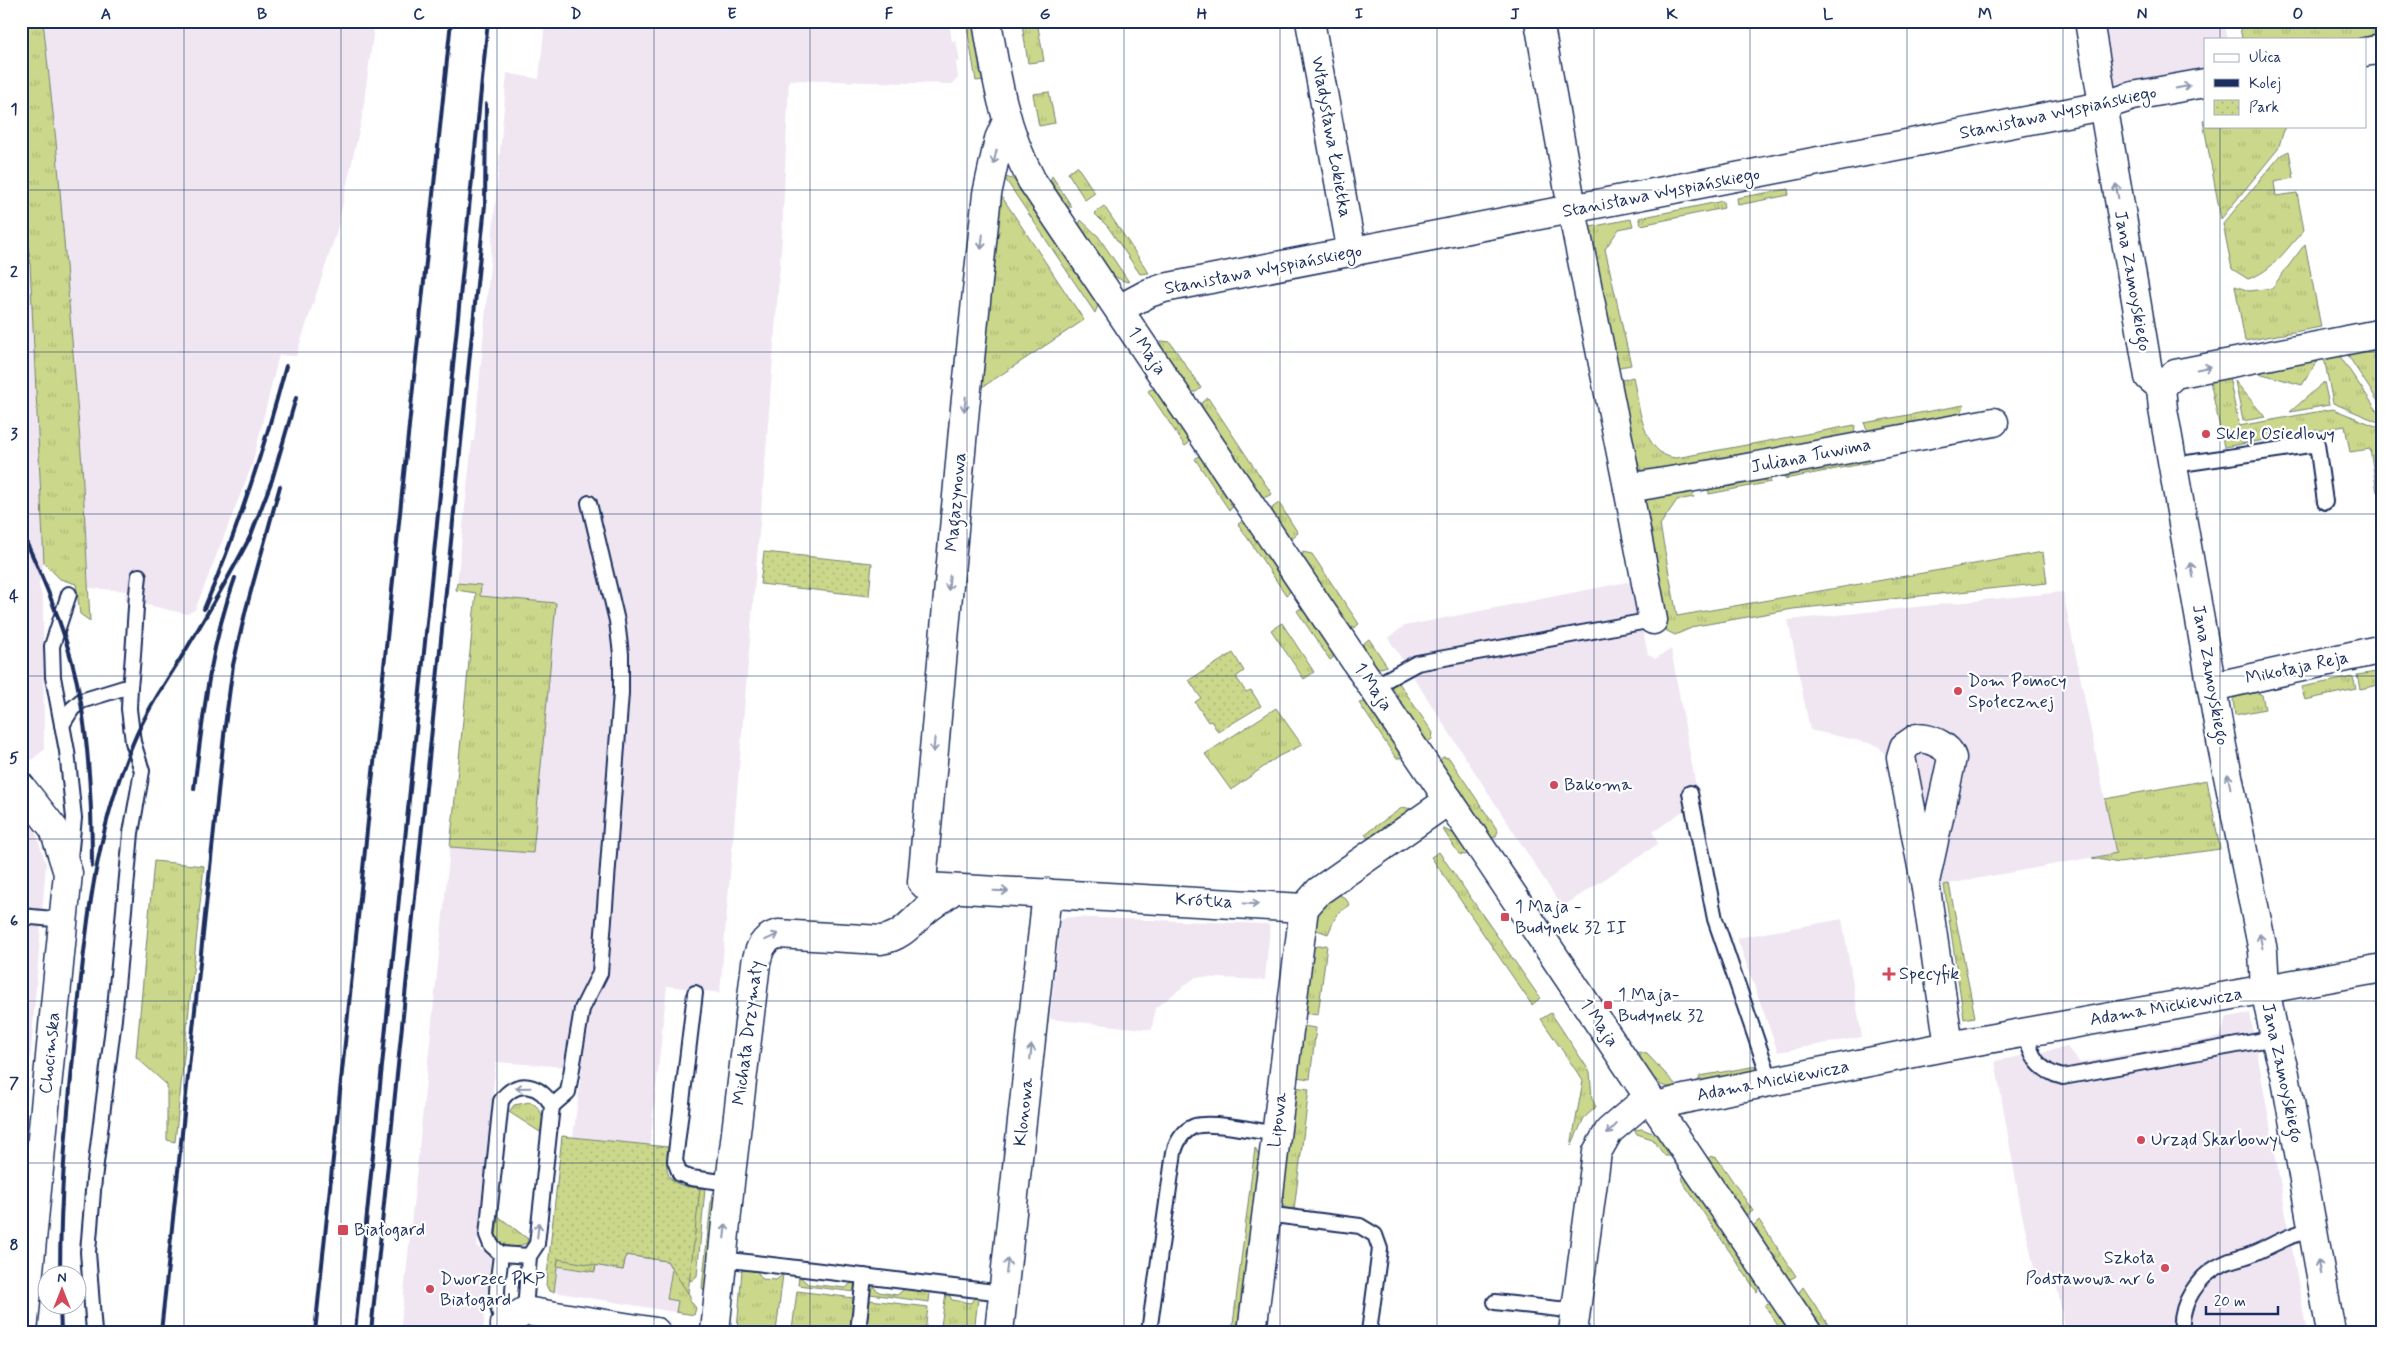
<svg xmlns="http://www.w3.org/2000/svg" width="2404" height="1353" viewBox="0 0 2404 1353" font-family="Mynerve,sans-serif">
  <style>
    .built { fill: #f0e6f2 }
    .grass { fill: url(#grass-tufts); stroke: #738374 }
    .forest { fill: url(#forest-firs); stroke: #738374 }
    .park { fill: url(#park-dots); stroke: #738374 }
    .lines { fill: none; stroke-linecap: round; stroke-linejoin: round }
    .service-casing { stroke: #1b2f5e; stroke-width: 18 }
    .minor-casing { stroke: #1b2f5e; stroke-width: 31 }
    .tertiary-casing { stroke: #1b2f5e; stroke-width: 31 }
    .service { stroke: #fff; stroke-width: 14 }
    .minor { stroke: #fff; stroke-width: 28 }
    .tertiary { stroke: #fff; stroke-width: 28 }
    .rail { stroke: #1b2f5e; stroke-width: 4 }
    .oneway { stroke: #8d97ae }
    .grid { fill: none; stroke: #1b2f5e; stroke-width: 1; stroke-opacity: 0.55 }
    .poi-dot { fill: #d1495b; stroke: #fff; stroke-width: 2 }
    .labels { text-anchor: middle; dominant-baseline: central; stroke-width: 4.5; stroke-linejoin: round; paint-order: stroke }
    .street-label { font-size: 18px; fill: #1b2f5e; stroke: #fff }
    .poi-label { font-size: 18px; fill: #1b2f5e; stroke: #fff; text-anchor: start }
    .neatline { fill: none; stroke: #1b2f5e; stroke-width: 2 }
    .grid-label { font-size: 16px; text-anchor: middle; font-weight: bold; fill: #1b2f5e }
  </style>
  <defs>
    <pattern id="grass-tufts" width="24" height="20" patternUnits="userSpaceOnUse" patternTransform="scale(1.25)"><rect width="24" height="20" fill="#cbd78a"/><path d="M3 7l-1-3M5 7V3M7 7l1-3M15 17l-1-3M17 17v-4M19 17l1-3" fill="none" stroke="#aeb97a"/></pattern>
    <pattern id="forest-firs" width="22" height="20" patternUnits="userSpaceOnUse" patternTransform="scale(1.25)"><rect width="22" height="20" fill="#cbd78a"/><path d="M5 1l3.5 6h-7zM16 11l3.5 6h-7z" fill="#aeb97a"/></pattern>
    <pattern id="park-dots" width="8" height="8" patternUnits="userSpaceOnUse" patternTransform="scale(1.25)"><rect width="8" height="8" fill="#cbd78a"/><path d="M2 2h.1M6 6h.1" fill="none" stroke="#aeb97a" stroke-width="1.8" stroke-linecap="round"/></pattern>
  </defs>
  <rect width="100%" height="100%" fill="#fff"/>
  <filter id="ink" filterUnits="userSpaceOnUse"><feTurbulence type="fractalNoise" baseFrequency=".02" numOctaves="2"/><feDisplacementMap in="SourceGraphic" scale="10" xChannelSelector="R" yChannelSelector="G"/><feConvolveMatrix kernelMatrix="1 2 1 2 8 2 1 2 1" color-interpolation-filters="sRGB"/></filter>
  <g filter="url(#ink)">
    <g class="built">
      <path d="M43 21H375L362 117 336 234 296 356 279 355 252 465 195 610 187 614 125 600 126 591 89 588 82 465 56 141Z"/>
      <path d="M545 21H949L952 41H956L960 61 956 62 958 78 952 84 789 80 782 238 766 452 720 993 667 986 650 1145 573 1137 582 1068 496 1062 477 1247 491 1256 483 1332H400L450 847 533 853 556 604 480 596 481 585 457 583 472 441H474L507 73 539 79Z"/>
      <path d="M2100 21H2224L2228 39H2205V68L2108 86Z"/>
      <path d="M21 252 30 263 44 563 39 585 43 600 44 750 23 767 21 765Z"/>
      <path d="M1632 581 1648 654 1655 659 1671 649 1699 803 1686 809 1653 832 1658 844 1562 907 1388 638 1404 626Z"/>
      <path d="M2063 592 2116 853 1911 891 1885 755 1879 747 1873 744 1810 730 1788 620Z"/>
      <path d="M21 813 35 830 46 864 21 1174Z"/>
      <path d="M1068 917 1268 924 1270 927 1265 980 1196 977 1155 1008 1152 1030 1050 1019 1060 924 1061 920Z"/>
      <path d="M1842 919 1862 1037 1778 1052 1737 938Z"/>
      <path d="M2250 1013 2307 1332H2066L2055 1278 2037 1281 2021 1210 1995 1061 2067 1047 2080 1063 2220 1037 2227 1017Z"/>
      <path d="M626 1255 667 1261 688 1293 686 1314 554 1292 558 1259 623 1270Z"/>
    </g>
    <g class="grass">
      <path d="M21 21H43L56 141 82 465 90 621 80 614 76 584 60 579 44 563 30 263 21 182Z"/>
      <path d="M966 21H974L984 80 976 81Z"/>
      <path d="M1037 21 1044 61 1028 63 1022 24Z"/>
      <path d="M2239 21H2383V33L2355 39H2242Z"/>
      <path d="M1049 92 1055 123 1039 126 1033 94Z"/>
      <path d="M2205 120V126H2284V130L2278 149 2221 219 2203 121Z"/>
      <path d="M2289 151 2294 178 2274 182 2276 196 2297 193 2304 230C2287 248 2272 272 2248 279L2232 269 2223 224 2281 155Z"/>
      <path d="M1077 166 1095 193 1085 200 1068 173Z"/>
      <path d="M1052 176 1072 207H1065L1049 183Z"/>
      <path d="M1004 177 1013 179 1026 194 1099 303 1095 313Z"/>
      <path d="M1788 189 1789 195 1738 205 1737 198Z"/>
      <path d="M1000 194 1084 320 984 386 980 385Z"/>
      <path d="M1723 201 1724 208 1641 225 1639 218Z"/>
      <path d="M1104 206 1149 273 1140 274 1108 227 1094 213Z"/>
      <path d="M1631 219 1633 226 1619 229 1605 249 1631 365 1614 368 1587 237 1590 227Z"/>
      <path d="M1081 220 1098 236 1129 282C1105 279 1090 245 1078 227Z"/>
      <path d="M2305 244 2321 327 2245 341 2235 286 2249 291 2272 288Z"/>
      <path d="M1163 341 1170 342 1201 388 1196 392H1189L1157 345Z"/>
      <path d="M2383 348V409L2347 354Z"/>
      <path d="M2339 355 2383 419V424L2333 403 2324 358Z"/>
      <path d="M2318 360 2302 385 2255 372Z"/>
      <path d="M1633 377C1639 403 1642 456 1676 458L1855 425 1854 436 1651 473 1641 470 1635 463 1618 381Z"/>
      <path d="M2229 377 2239 426 2333 409 2383 429V491L2377 492 2370 449 2350 452 2345 426 2224 447 2210 381Z"/>
      <path d="M2235 381 2265 417 2243 421Z"/>
      <path d="M2324 382 2329 405 2290 412Z"/>
      <path d="M1151 389 1157 390 1189 438 1188 444 1185 446 1148 391Z"/>
      <path d="M1208 398 1272 494 1266 497H1260L1200 408 1202 402Z"/>
      <path d="M1964 405 1961 415 1869 433 1864 423Z"/>
      <path d="M1870 454 1872 462 1785 479 1783 471Z"/>
      <path d="M1198 456 1203 458 1233 502 1232 508 1229 510 1195 459Z"/>
      <path d="M1768 474 1771 482 1709 494 1708 484Z"/>
      <path d="M1691 488 1694 497 1677 500 1660 525 1677 616 2043 552 2047 583 1793 609 1696 626 1675 635 1663 629 1645 506 1648 498Z"/>
      <path d="M1279 503 1298 533 1293 537 1286 536 1271 514 1273 507Z"/>
      <path d="M1241 522 1247 523 1290 587 1289 593 1286 595 1238 524Z"/>
      <path d="M1303 552 1312 554 1359 624 1354 628 1347 626 1302 559Z"/>
      <path d="M457 583 481 585 480 596 556 603 533 853 450 847 476 593 456 590Z"/>
      <path d="M1299 609H1305L1333 651V658L1330 660 1297 611Z"/>
      <path d="M1282 623 1314 672 1304 679 1271 630Z"/>
      <path d="M1369 639 1387 666 1381 668 1374 666 1362 649 1364 643Z"/>
      <path d="M2383 671V684L2360 689 2357 675Z"/>
      <path d="M2353 677 2356 689 2305 700 2301 687Z"/>
      <path d="M1397 680 1433 733 1432 739 1426 743 1389 688Z"/>
      <path d="M2256 692 2262 695 2265 709 2235 715 2233 700 2239 693Z"/>
      <path d="M1364 702 1368 704 1405 758H1396L1359 703Z"/>
      <path d="M1276 708 1302 745 1279 756 1231 790 1205 754Z"/>
      <path d="M1443 757 1449 758 1498 831 1496 836 1491 839 1438 761Z"/>
      <path d="M2207 780 2220 849 2119 863 2092 858 2116 853 2105 799Z"/>
      <path d="M1403 807 1411 809 1369 840 1365 834Z"/>
      <path d="M1442 828 1458 836 1469 853 1465 855 1459 854Z"/>
      <path d="M1439 852 1540 998 1532 1005 1431 857Z"/>
      <path d="M154 861 204 866 175 1142 167 1140V1085L136 1057Z"/>
      <path d="M1949 884 1975 1017 1964 1019 1944 885Z"/>
      <path d="M1336 893 1345 898 1350 905 1337 914 1328 934 1314 929 1319 910Z"/>
      <path d="M1327 945 1318 1015 1303 1013 1312 947Z"/>
      <path d="M1551 1013 1590 1072 1592 1099 1596 1107 1584 1118 1571 1146 1583 1081 1541 1019Z"/>
      <path d="M1302 1026 1316 1028 1310 1079 1296 1077Z"/>
      <path d="M1639 1052 1647 1054 1678 1087C1653 1090 1647 1072 1635 1054Z"/>
      <path d="M1757 1066 1752 1073 1698 1083 1700 1076Z"/>
      <path d="M1294 1087 1309 1089 1294 1210 1287 1209 1279 1202Z"/>
      <path d="M530 1102C542 1107 546 1121 540 1132L509 1112 514 1105Z"/>
      <path d="M1642 1129 1660 1136 1673 1156H1665L1652 1139 1637 1134 1634 1130Z"/>
      <path d="M1255 1148 1260 1159 1239 1332H1232Z"/>
      <path d="M1711 1156 1717 1158 1753 1211 1747 1215 1742 1214 1706 1160Z"/>
      <path d="M1684 1173 1759 1285 1757 1292 1682 1181Z"/>
      <path d="M668 1176 680 1186 705 1189 697 1276 691 1281 657 1226Z"/>
      <path d="M712 1193 716 1197 709 1291H705L702 1288Z"/>
      <path d="M498 1216 528 1239 527 1243 514 1248 500 1243 496 1235Z"/>
      <path d="M1759 1220 1796 1276 1791 1279 1786 1278 1751 1228Z"/>
      <path d="M654 1235 690 1296V1300L696 1308 694 1315 676 1312 678 1301 667 1299 672 1269 667 1261 626 1255 623 1270 596 1265 595 1272 557 1266 558 1259Z"/>
      <path d="M742 1270 757 1271 762 1279 776 1280 783 1274 776 1332H738L737 1330Z"/>
      <path d="M799 1276 808 1284 846 1288 852 1282 856 1283 855 1292 798 1285Z"/>
      <path d="M871 1285 879 1292 897 1295 906 1288 930 1291 929 1302 870 1294Z"/>
      <path d="M1803 1287 1833 1332H1822L1797 1295Z"/>
      <path d="M797 1291 854 1298 850 1332 792 1330Z"/>
      <path d="M946 1293H948L952 1300 971 1303 974 1298 978 1299 974 1332H940Z"/>
      <path d="M870 1300 928 1307 925 1332H865Z"/>
      <path d="M1768 1304H1772L1791 1332H1782L1765 1306Z"/>
    </g>
    <path class="forest" d="M21 182 30 263 21 252Z"/>
    <g class="park">
      <path d="M764 552 872 563 869 596 760 584Z"/>
      <path d="M1233 653 1244 671 1236 677 1246 692 1251 690 1261 706 1218 732 1211 721 1208 722 1195 702 1201 698 1189 680Z"/>
      <path d="M562 1136 668 1147C664 1179 668 1185 700 1188L688 1293 667 1261 626 1255 623 1270 558 1259 554 1292 549 1291 546 1285Z"/>
    </g>
    <g class="lines">
      <g class="service-casing">
        <g id="service">
          <path d="M2174 465 2317 444 2325 502"/>
          <path d="M69 594 52 646 53 677 67 751 74 818 70 858"/>
          <path d="M1373 687 1417 663 1653 620"/>
          <path d="M62 725 72 709 81 701 130 686C135 649 134 613 139 576"/>
          <path d="M1690 793 1715 919 1771 1082"/>
          <path d="M21 916 64 920"/>
          <path d="M695 993 675 1161 680 1174 691 1178 730 1183"/>
          <path d="M2025 1033C2031 1056 2038 1071 2063 1077L2275 1038"/>
          <path d="M552 1106 568 1092 582 1009 600 973 621 693V654L617 621 589 503"/>
          <path d="M1266 1214 1360 1226 1375 1235 1380 1249 1369 1332"/>
          <path d="M501 1254 529 1256"/>
          <path d="M722 1259 1003 1293"/>
          <path d="M1495 1302 1576 1311"/>
          <path d="M505 1324C491 1304 499 1277 501 1254L491 1245 487 1235 501 1101C516 1078 541 1084 552 1106L537 1244 529 1256 525 1311"/>
          <path d="M94 1332 88 1252 94 1179 114 1019 131 833 142 771 133 742 129 709 130 686"/>
          <path d="M858 1332 864 1276"/>
          <path d="M1149 1332 1174 1152C1177 1141 1184 1130 1195 1126 1211 1121 1258 1131 1276 1134"/>
          <path d="M2182 1332C2179 1305 2198 1275 2223 1264 2232 1259 2243 1258 2252 1254 2274 1245 2289 1234 2313 1230"/>
        </g>
      </g>
      <g class="minor-casing">
        <g id="minor">
          <path d="M1310 21 1352 253"/>
          <path d="M1539 21 1575 225 1628 488 1725 472 1994 422"/>
          <path d="M2089 21 2149 377 2161 387 2163 409 2222 746 2263 951 2265 989 2275 1038 2285 1074 2331 1332"/>
          <path d="M2365 52 2383 49"/>
          <path d="M1007 121 999 139 987 194 965 408 922 882 927 887 1304 908"/>
          <path d="M1119 309 1149 293 1164 288 2102 106 2133 96 2205 83"/>
          <path d="M2161 387 2175 374 2383 333"/>
          <path d="M1628 488 1653 620"/>
          <path d="M2212 687 2383 649"/>
          <path d="M21 787 54 829 68 873 23 1332"/>
          <path d="M1925 882 1901 757 1904 747 1917 738C1929 738 1948 745 1952 758L1925 882 1949 1046"/>
          <path d="M1304 908 1319 891 1449 800"/>
          <path d="M1658 1110 1668 1103 1684 1099 1949 1046 2383 968"/>
          <path d="M505 1332V1324L525 1311 656 1332"/>
          <path d="M715 1332 730 1183 756 963C759 949 763 938 778 934L881 940C902 937 912 922 927 909 935 903 944 897 953 890"/>
          <path d="M999 1332 1047 893"/>
          <path d="M1252 1332 1304 908"/>
          <path d="M1573 1332 1597 1152 1609 1131 1649 1097"/>
        </g>
      </g>
      <g class="tertiary-casing">
        <path id="tertiary" d="M987 21C996 77 1005 131 1032 181L1807 1332"/>
      </g>
      <use href="#service" class="service"/>
      <use href="#minor" class="minor"/>
      <use href="#tertiary" class="tertiary"/>
      <g class="rail">
        <path d="M21 531C47 585 71 643 81 703 90 757 92 811 92 866"/>
        <path d="M249 540 272 480 296 398"/>
        <path d="M204 609C238 529 264 449 286 366"/>
        <path d="M194 789C203 717 210 646 235 578"/>
        <path d="M60 1276C60 1189 68 1104 77 1018 86 925 96 830 133 743 147 709 168 679 187 648 209 611 231 574 251 535"/>
        <path d="M60 1306 61 1332"/>
        <path d="M161 1332 225 726 233 665 246 609 280 486"/>
        <path d="M315 1332 451 21"/>
        <path d="M355 1332 488 21"/>
        <path d="M371 1332 485 205 486 104"/>
      </g>
    </g>
    <defs><path id="oneway-shaft" d="M-6 0H5M1.5-3L5.5 0L1.5 3" fill="none" stroke-width="1.6" stroke-linecap="round" stroke-linejoin="round" transform="scale(1.25)"/></defs>
    <g class="oneway">
      <use href="#oneway-shaft" transform="translate(2183 87) rotate(-11)"/>
      <use href="#oneway-shaft" transform="translate(995 157) rotate(103)"/>
      <use href="#oneway-shaft" transform="translate(2117 191) rotate(-100)"/>
      <use href="#oneway-shaft" transform="translate(982 242) rotate(96)"/>
      <use href="#oneway-shaft" transform="translate(2204 368) rotate(-11)"/>
      <use href="#oneway-shaft" transform="translate(965 404) rotate(96)"/>
      <use href="#oneway-shaft" transform="translate(2192 570) rotate(-100)"/>
      <use href="#oneway-shaft" transform="translate(949 583) rotate(95)"/>
      <use href="#oneway-shaft" transform="translate(934 745) rotate(95)"/>
      <use href="#oneway-shaft" transform="translate(2229 781) rotate(-101)"/>
      <use href="#oneway-shaft" transform="translate(1001 891) rotate(2)"/>
      <use href="#oneway-shaft" transform="translate(1251 904) rotate(3)"/>
      <use href="#oneway-shaft" transform="translate(772 937) rotate(-25)"/>
      <use href="#oneway-shaft" transform="translate(2261 941) rotate(-101)"/>
      <use href="#oneway-shaft" transform="translate(1031 1052) rotate(-84)"/>
      <use href="#oneway-shaft" transform="translate(523 1088) rotate(179)"/>
      <use href="#oneway-shaft" transform="translate(1612 1129) rotate(134)"/>
      <use href="#oneway-shaft" transform="translate(538 1230) rotate(-84)"/>
      <use href="#oneway-shaft" transform="translate(725 1231) rotate(-84)"/>
      <use href="#oneway-shaft" transform="translate(1007 1266) rotate(-83)"/>
      <use href="#oneway-shaft" transform="translate(2319 1267) rotate(-100)"/>
    </g>
  </g>
  <path class="grid" d="M184 21V1332M341 21V1332M497 21V1332M654 21V1332M810 21V1332M967 21V1332M1124 21V1332M1280 21V1332M1437 21V1332M1594 21V1332M1750 21V1332M1907 21V1332M2063 21V1332M2220 21V39M2220 126V1332M21 190H2383M21 352H2383M21 514H2383M21 676H2383M21 839H2383M21 1001H2383M21 1163H2383"/>
  <g class="poi-dot">
    <circle cx="2206" cy="434" r="5"/>
    <circle cx="1958" cy="691" r="5"/>
    <circle cx="1554" cy="785" r="5"/>
    <rect x="1500" y="912" width="10" height="10" rx="2.5"/>
    <path d="M1886.5 966.5h5v5h5v5h-5v5h-5v-5h-5v-5h5z"/>
    <rect x="1603" y="1000" width="10" height="10" rx="2.5"/>
    <circle cx="2141" cy="1140" r="5"/>
    <rect x="337" y="1224" width="12" height="12" rx="2.5"/>
    <circle cx="2165" cy="1268" r="5"/>
    <circle cx="430" cy="1289" r="5"/>
  </g>
  <g class="labels">
    <g class="street-label">
      <text transform="translate(2058 113) rotate(-12)">Stanisława Wyspiańskiego</text>
      <text transform="translate(1331 137) rotate(80)">Władysława Łokietka</text>
      <text transform="translate(1661 193) rotate(-11)">Stanisława Wyspiańskiego</text>
      <text transform="translate(1263 270) rotate(-11)">Stanisława Wyspiańskiego</text>
      <text transform="translate(2132 281) rotate(80)">Jana Zamoyskiego</text>
      <text transform="translate(1147 351) rotate(56)">1 Maja</text>
      <text transform="translate(1811 456) rotate(-11)">Juliana Tuwima</text>
      <text transform="translate(956 502) rotate(-85)">Magazynowa</text>
      <text transform="translate(2297 668) rotate(-12)">Mikołaja Reja</text>
      <text transform="translate(2210 675) rotate(80)">Jana Zamoyskiego</text>
      <text transform="translate(1373 687) rotate(56)">1 Maja</text>
      <text transform="translate(1204 901) rotate(3)">Krótka</text>
      <text transform="translate(2166 1007) rotate(-10)">Adama Mickiewicza</text>
      <text transform="translate(1599 1023) rotate(56)">1 Maja</text>
      <text transform="translate(748 1033) rotate(-83)">Michała Drzymały</text>
      <text transform="translate(50 1053) rotate(-84)">Chocimska</text>
      <text transform="translate(2282 1073) rotate(78)">Jana Zamoyskiego</text>
      <text transform="translate(1773 1081) rotate(-11)">Adama Mickiewicza</text>
      <text transform="translate(1024 1112) rotate(-84)">Klonowa</text>
      <text transform="translate(1278 1120) rotate(-83)">Lipowa</text>
    </g>
    <g class="poi-label">
      <text x="2216" y="434">Sklep Osiedlowy</text>
      <text x="1968" y="681">Dom Pomocy<tspan x="1968" dy="21">Społecznej</tspan></text>
      <text x="1564" y="785">Bakoma</text>
      <text x="1515" y="907">1 Maja -<tspan x="1515" dy="21">Budynek 32 II</tspan></text>
      <text x="1899" y="974">Specyfik</text>
      <text x="1618" y="995">1 Maja-<tspan x="1618" dy="21">Budynek 32</tspan></text>
      <text x="2151" y="1140">Urząd Skarbowy</text>
      <text x="354" y="1230">Białogard</text>
      <text x="2155" y="1258" text-anchor="end">Szkoła<tspan x="2155" dy="21">Podstawowa nr 6</tspan></text>
      <text x="440" y="1279">Dworzec PKP<tspan x="440" dy="21">Białogard</tspan></text>
    </g>
  </g>
  <rect width="2404" height="1353" fill="none" stroke="#fff" stroke-width="55"/>
  <rect x="2204" y="38" width="162" height="90" fill="#ffffff" stroke="#a4acbf"/>
  <rect x="2214" y="54" width="25" height="8" fill="#ffffff" stroke="#a4acbf"/>
  <text x="2249" y="62" font-size="15" fill="#1b2f5e">Ulica</text>
  <rect x="2214" y="79" width="25" height="8" fill="#1b2f5e" stroke="#a4acbf"/>
  <text x="2249" y="88" font-size="15" fill="#1b2f5e">Kolej</text>
  <rect x="2214" y="100" width="25" height="15" fill="url(#park-dots)" stroke="#a4acbf"/>
  <text x="2249" y="112" font-size="15" fill="#1b2f5e">Park</text>
  <g transform="translate(62 1290)"><circle r="24" fill="#ffffff" stroke="#a4acbf"/>
  <path d="M0-4L9 19L0 12L-9 19Z" fill="#d1495b"/>
  <text y="-8" font-size="14" font-weight="bold" text-anchor="middle" fill="#1b2f5e">N</text>
  </g>
  <path d="M2206 1306v8h72v-8" fill="none" stroke="#1b2f5e" stroke-width="2.5"/>
  <text x="2214" y="1306" font-size="15" fill="#1b2f5e" stroke="#ffffff" stroke-width="4" paint-order="stroke">20 m</text>
  <rect x="28" y="28" width="2348" height="1298" class="neatline"/>
  <g class="grid-label">
    <text x="106" y="19">A</text>
    <text x="262" y="19">B</text>
    <text x="419" y="19">C</text>
    <text x="576" y="19">D</text>
    <text x="732" y="19">E</text>
    <text x="889" y="19">F</text>
    <text x="1045" y="19">G</text>
    <text x="1202" y="19">H</text>
    <text x="1359" y="19">I</text>
    <text x="1515" y="19">J</text>
    <text x="1672" y="19">K</text>
    <text x="1828" y="19">L</text>
    <text x="1985" y="19">M</text>
    <text x="2142" y="19">N</text>
    <text x="2298" y="19">O</text>
    <text x="14" y="114">1</text>
    <text x="14" y="277">2</text>
    <text x="14" y="439">3</text>
    <text x="14" y="601">4</text>
    <text x="14" y="763">5</text>
    <text x="14" y="926">6</text>
    <text x="14" y="1088">7</text>
    <text x="14" y="1250">8</text>
  </g>
</svg>
